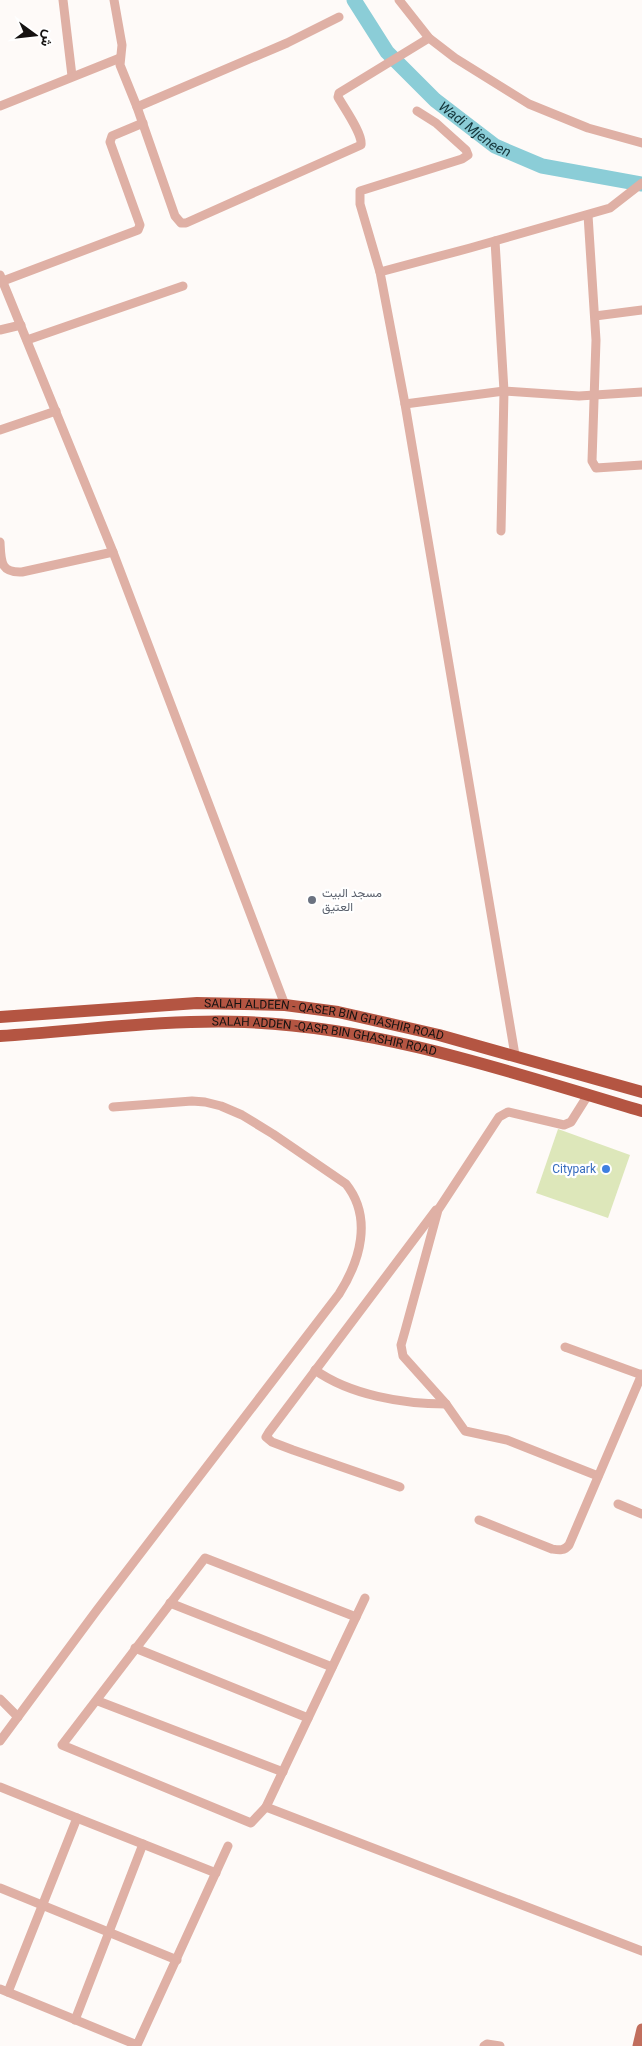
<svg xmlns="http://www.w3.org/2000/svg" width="642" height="2046" viewBox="0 0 642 2046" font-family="Roboto,Vazirmatn,sans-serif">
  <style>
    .green { fill: #dde7ba }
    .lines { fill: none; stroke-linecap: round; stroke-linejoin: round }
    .river { stroke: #8bcdd7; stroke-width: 15 }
    .minor { stroke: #dfb0a5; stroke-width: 9 }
    .major { stroke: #c16e5d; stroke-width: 11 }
    .highway { stroke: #b45542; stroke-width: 12 }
    .worship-dot { fill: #6b7280; stroke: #fff; stroke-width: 2 }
    .shop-dot { fill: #3f7fe0; stroke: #fff; stroke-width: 2 }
    .labels { text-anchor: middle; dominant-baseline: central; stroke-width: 4.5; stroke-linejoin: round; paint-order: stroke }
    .worship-label { font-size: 12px; fill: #5b616d; stroke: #fff; text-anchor: start }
    .street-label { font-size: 12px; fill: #151211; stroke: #fff }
    .shop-label { font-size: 12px; fill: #366cbe; stroke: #fff; text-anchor: end }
    .water-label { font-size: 14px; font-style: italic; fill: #133439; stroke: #fff }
  </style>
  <rect width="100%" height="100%" fill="#fefaf8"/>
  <path class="green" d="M558 1129 630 1155 608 1218 536 1193Z"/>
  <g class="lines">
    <path class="river" id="s1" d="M354 0 387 52 435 100 495 146 542 166 642 184"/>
    <g class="minor">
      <path d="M63 0 72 76"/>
      <path d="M114 0 122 45 120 65 137 107 175 216 181 223H186L361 145C363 134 344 108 338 97L339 93 429 38"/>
      <path d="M399 0 429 38 455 58 529 104 588 128 642 143"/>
      <path d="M0 106 120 58"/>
      <path d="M137 107 287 43 339 17"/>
      <path d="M588 215 596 340 592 461 596 468 642 465"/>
      <path d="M495 241 504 391 501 531"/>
      <path d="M380 272 360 204V191L462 159 468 155 466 150 436 123 417 111"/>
      <path d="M0 275 113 552 285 1005"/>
      <path d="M3 281 138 230 140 225 110 142 112 136 143 123"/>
      <path d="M595 316 642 310"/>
      <path d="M0 330 21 325"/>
      <path d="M27 340 183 286"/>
      <path d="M405 404 504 391 579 396 642 392"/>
      <path d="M0 430 56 411"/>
      <path d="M0 542C1 561 0 573 22 572L113 552"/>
      <path d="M515 1055 405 404 380 272 470 248 610 208 642 183"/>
      <path d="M588 1095 571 1122 564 1125 508 1112 499 1117 438 1210 405 1331 401 1345 403 1356 446 1404 465 1431 507 1440 598 1476"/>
      <path d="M565 1347 642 1375"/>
      <path d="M315 1370C350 1395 403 1404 446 1404"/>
      <path d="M400 1487 293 1450 272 1442 266 1437 269 1432 436 1210"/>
      <path d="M618 1504 642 1514"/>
      <path d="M479 1520 552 1549C559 1550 564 1551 569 1545L642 1374"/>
      <path d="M365 1598 266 1807 642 1951"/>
      <path d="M170 1603 332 1667"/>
      <path d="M135 1648 308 1718"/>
      <path d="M0 1699 18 1717"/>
      <path d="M98 1701 283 1772"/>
      <path d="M0 1741 97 1610 339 1294C360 1261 373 1218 346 1184L273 1134 242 1115 221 1106 205 1102 192 1101 113 1107"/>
      <path d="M0 1787 77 1818 8 1992"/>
      <path d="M266 1807 251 1823 62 1745 205 1558 356 1617"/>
      <path d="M77 1818 216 1873"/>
      <path d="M0 1888 177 1960"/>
      <path d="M0 1989 137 2045 228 1846"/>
      <path d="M75 2020 143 1844"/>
      <path d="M484 2046 487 2044 500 2046"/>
    </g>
    <path class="major" d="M638 2046 642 2029"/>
    <g class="highway">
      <path id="s2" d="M0 1017 197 1003 285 1005 338 1012 439 1035 642 1092"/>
      <path id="s3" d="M0 1036C81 1031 163 1019 245 1022 381 1027 513 1073 642 1111"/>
    </g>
  </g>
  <circle class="worship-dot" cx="312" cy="900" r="5"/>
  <circle class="shop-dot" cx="606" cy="1169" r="5"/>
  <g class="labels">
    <g class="worship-label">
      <text x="322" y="893">مسجد البيت<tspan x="322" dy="14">العتيق</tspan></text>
    </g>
    <g class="street-label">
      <text stroke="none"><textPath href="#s2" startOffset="326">SALAH ALDEEN - QASER BIN GHASHIR ROAD</textPath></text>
      <text stroke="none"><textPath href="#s3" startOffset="326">SALAH ADDEN -QASR BIN GHASHIR ROAD</textPath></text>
    </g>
    <g class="shop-label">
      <text x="596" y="1169">Citypark</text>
    </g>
    <g class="water-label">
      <text stroke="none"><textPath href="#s1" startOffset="179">Wadi Mjeneen</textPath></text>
    </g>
  </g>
  <g transform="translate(35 35) rotate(105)" stroke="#ffffff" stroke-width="4" paint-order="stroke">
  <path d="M0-4L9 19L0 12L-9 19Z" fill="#151211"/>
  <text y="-8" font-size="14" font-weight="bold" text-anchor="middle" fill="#151211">ش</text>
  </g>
</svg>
